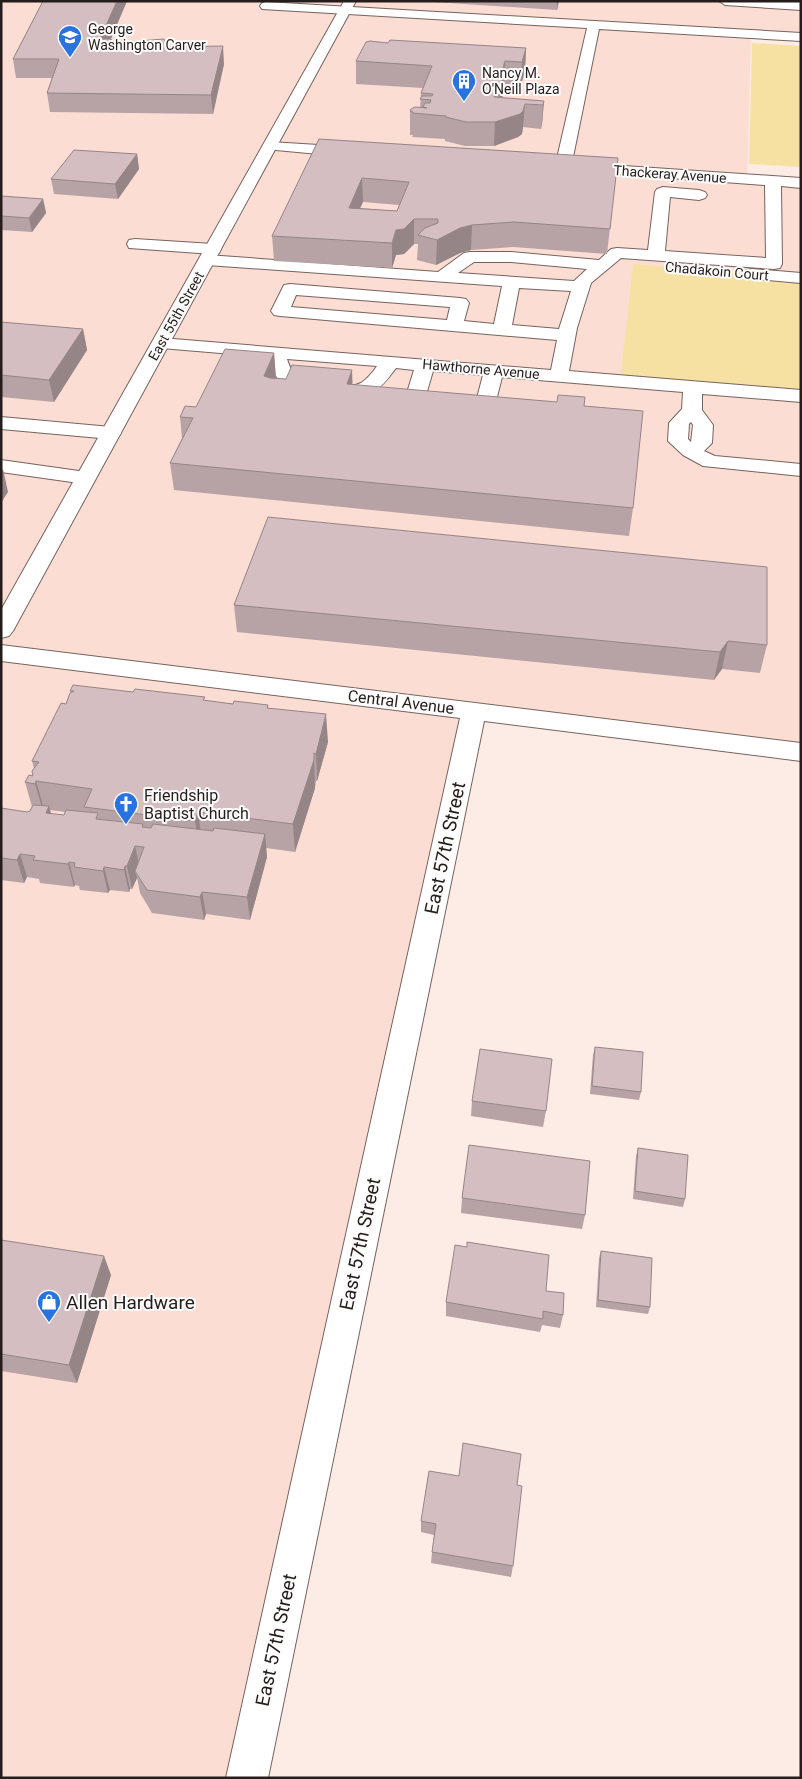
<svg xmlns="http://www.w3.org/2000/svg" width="802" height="1779" viewBox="0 0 802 1779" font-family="Roboto,sans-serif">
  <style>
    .built { fill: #fcddd4 }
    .green { fill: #f6e1a3 }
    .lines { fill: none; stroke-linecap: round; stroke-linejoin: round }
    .minor-casing { stroke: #76635e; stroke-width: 2 }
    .major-casing { stroke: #76635e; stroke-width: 2 }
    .minor { fill: #fff; fill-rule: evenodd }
    .major { fill: #fff; fill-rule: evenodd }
    .wall { fill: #b7a3a6; fill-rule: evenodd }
    .shaded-wall { fill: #958587 }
    .building { fill: #d5bec1; stroke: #958587; fill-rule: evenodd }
    .labels { text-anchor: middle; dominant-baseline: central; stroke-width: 4; stroke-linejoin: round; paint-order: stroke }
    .far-poi-label { font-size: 14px; fill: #251d1b; stroke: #fcfcfc; text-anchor: start }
    .far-street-label { font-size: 14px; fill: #251d1b; stroke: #fcfcfc }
    .street-label { font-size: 16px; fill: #251d1b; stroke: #fcfcfc }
    .poi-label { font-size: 16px; fill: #251d1b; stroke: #fcfcfc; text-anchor: start }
    .near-street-label { font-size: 19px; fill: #251d1b; stroke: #fcfcfc }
    .near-poi-label { font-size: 19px; fill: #251d1b; stroke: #fcfcfc; text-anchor: start }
  </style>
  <rect width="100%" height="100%" fill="#fdebe5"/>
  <path class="built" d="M1 1H801V37L751 34 747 179 801 183V752L474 711 247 1778H1Z"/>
  <g class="green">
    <path d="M752 43 801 46V167L749 164Z"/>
    <path d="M633 264 801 278V396L620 381Z"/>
  </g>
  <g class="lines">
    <g class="minor-casing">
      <g id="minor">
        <path d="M719 1 801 2V10L725 5Z"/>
        <path d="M266 2 801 33V41L599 29 571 167 568 170H558L555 167 587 28 262 9 260 6 262 3Z"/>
        <path d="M270 142 351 147 356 149 359 152 356 155 351 157 265 149 263 146 265 143Z"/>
        <path d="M580 163 801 178V188L781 186 782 264 780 268 774 269 621 258 591 283 577 328 569 371 801 390V402L702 394V410L713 425 712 443 704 451 715 456 801 464V476L703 466 683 455 668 441 669 423 682 409 683 392 502 377 492 417 489 421 482 423 475 421 472 417 483 375 433 371 421 412 418 416 411 418 404 416 401 412 414 370 396 368C390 376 383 386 374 391 355 401 300 399 283 384 275 377 271 367 268 357L161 348 155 347 152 343 155 339 161 338 551 370 557 340 280 316 274 315 271 311 284 285 290 284 460 298 466 299 469 303 464 321 494 324 502 286 207 265 201 264 199 260 201 256 207 255 438 272 464 253 470 252H511L599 260 611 249 617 248 648 250 655 192 657 189 663 187 699 190 705 192 707 195 705 198 699 200 670 197 665 251 766 258 765 185 575 171 572 168 575 165ZM474 262H511L587 269 574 281 458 273ZM519 288 571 291 559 329 512 325ZM296 295 450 307 447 320 291 307ZM287 359 377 366C373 372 367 379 361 383 347 390 307 386 296 376 291 371 289 365 287 359ZM691 422 693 425 691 442 688 439 689 424Z"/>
        <path d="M135 239 213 244 219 245 221 249 219 253 213 254 129 248 127 244 129 240Z"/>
        <path d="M752 269 801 273V283L746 278 743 274 746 270Z"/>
        <path d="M1 417 111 427 118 429 121 433 118 437 111 439 1 429Z"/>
        <path d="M1 460 86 472 93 474 96 478 93 482 86 484 1 472Z"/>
        <path d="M1 645 801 743V761L484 721 268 1778H226L460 718 1 661Z"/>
      </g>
    </g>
    <g class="major-casing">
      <path id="major" d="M344 1H356L13 631 9 636 1 638V610Z"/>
    </g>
    <use href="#minor" class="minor"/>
    <use href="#major" class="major"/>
  </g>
  <g class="wall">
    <path d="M43 1H127L111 39 113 43 168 47 224 64 213 114 50 112 47 93 52 78H16L13 59Z"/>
    <path d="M418 1H559L557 10Z"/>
    <path d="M388 43 526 48 525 71 521 85 505 84 504 91 502 98 544 101 542 124 541 129 523 127 522 134 518 137 494 146H465L445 141V139L412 137 413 135H410V111L420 108 421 93 423 88 356 84V61Z"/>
    <path d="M319 139 618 158 607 254 513 247 471 250 460 253 436 265 417 260 418 244H414L404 254 396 255 392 268 274 261 272 236ZM363 202 399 205 397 211 360 208Z"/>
    <path d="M137 154 139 169 118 199 54 194 51 179Z"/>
    <path d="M1 196 43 199 46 213 32 232 1 230Z"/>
    <path d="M1 322 83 329 87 350 54 402 1 397Z"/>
    <path d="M274 353 276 378 584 406 633 508 629 536 174 490 170 463 182 438 180 417 196 407Z"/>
    <path d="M268 517 767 645 760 673 722 669 714 680 237 632 234 605Z"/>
    <path d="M70 691 205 701 233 704 268 705V708L328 742 317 781H316L315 788 295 852 266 848 267 857 250 920 206 914 204 920 152 913 140 893 137 878 132 889H130L129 892 110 890 108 893 80 890 79 886 75 885 74 887 40 883 39 879 27 877 24 883 1 880V808L27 812 30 811 32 807 25 782 33 776 34 768 32 761 66 704 71 693ZM50 810 65 812 64 815 51 814Z"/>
    <path d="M595 1047 641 1092 639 1100 590 1094 593 1055Z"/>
    <path d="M472 1101 546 1111 543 1127 471 1116Z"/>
    <path d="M638 1148 685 1199 683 1207 633 1199 636 1156Z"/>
    <path d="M462 1198 585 1215 582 1229 461 1213Z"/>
    <path d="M1 1240 111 1275 77 1383 1 1371Z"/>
    <path d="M601 1251 650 1307 648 1314 596 1307 599 1258Z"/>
    <path d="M546 1291 563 1315 560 1328 542 1325 540 1332 446 1316V1302Z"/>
    <path d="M517 1485 513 1566 511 1577 431 1563 432 1552 434 1535 421 1532V1521Z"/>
  </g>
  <g class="shaded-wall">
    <path d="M117 1H127L103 57 100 39Z"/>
    <path d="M557 1H559L557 10Z"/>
    <path d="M223 46 224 64 213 114 211 95Z"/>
    <path d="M526 48 525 71 521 85 522 62Z"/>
    <path d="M505 61 504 91 498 113 499 90 503 68Z"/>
    <path d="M544 101 542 124 541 129 543 105Z"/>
    <path d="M525 104 523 127 522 134 518 137 494 146 495 122Z"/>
    <path d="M137 154 139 169 118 199 115 184Z"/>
    <path d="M362 178 363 202 349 232V208Z"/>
    <path d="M43 199 46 213 32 232 29 218Z"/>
    <path d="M414 219V244L404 254 396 255 392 268V243L396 230Z"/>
    <path d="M472 225 471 250 460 253 436 265 437 240 460 228Z"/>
    <path d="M83 329 87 350 54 402 49 380Z"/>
    <path d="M274 353 276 380 264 376Z"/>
    <path d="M352 370 353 397 347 384Z"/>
    <path d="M3 469 8 492 1 503V471Z"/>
    <path d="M728 641 722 669 714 680 720 652Z"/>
    <path d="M326 714 328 742 317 781 316 754Z"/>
    <path d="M314 753 315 788 295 852 293 824Z"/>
    <path d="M36 781 44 809 43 811 35 784Z"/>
    <path d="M49 806 55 829 46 813Z"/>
    <path d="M198 812 202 840 199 848 195 821Z"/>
    <path d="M265 834 267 857 250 920 247 897Z"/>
    <path d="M135 846 140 869 135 871 137 878 132 889 127 866Z"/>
    <path d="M20 854 27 877 24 883 17 860Z"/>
    <path d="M69 862 75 885 74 887 68 864Z"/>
    <path d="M125 866 130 889 129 892 124 870Z"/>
    <path d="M104 867 110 890 108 893 103 871Z"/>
    <path d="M202 892 206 914 204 920 200 897Z"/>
    <path d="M104 1256 111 1275 77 1383 69 1365Z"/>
  </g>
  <g class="building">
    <path d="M43 1H117L100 39H111L113 43 164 39 168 47 223 46 211 95 47 93 59 59H13Z"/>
    <path d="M390 40 526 48 522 62 505 61 503 68 506 69 499 90H496L494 97 544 101 543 105 525 104 523 111 520 114 495 122H466L446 117V116L413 113V112L410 111 411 109 415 107 427 108 423 107 425 103H430L431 100 420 99 422 96H432L433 94 421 93 432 66 356 61 366 42 370 41 388 43Z"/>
    <path d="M319 139 618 158 610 229 514 222 472 225 460 228 437 240 418 235 425 228 438 223V219H414L404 229 396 230 392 243 272 236ZM362 178 409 182 397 211 349 208Z"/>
    <path d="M74 150 137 154 115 184 51 179Z"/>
    <path d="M1 196 43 199 29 218 1 216Z"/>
    <path d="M1 322 83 329 49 380 1 375Z"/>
    <path d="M225 349 274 353 264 376 270 378 286 379 292 365 352 370 347 384 557 402 558 395 585 397 584 406 643 411 633 508 170 463 193 418 180 417 185 406 196 407Z"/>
    <path d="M268 517 767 567V645L728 641 720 652 234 605Z"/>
    <path d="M73 685 133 692 135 689 205 697 203 700 233 704 234 701 268 705 267 708 326 714 316 754 314 753V760L293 824 198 812 195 821 84 807 92 789 36 781 35 784 25 782 29 775 33 776 32 771 39 762 32 761 61 703 66 704 70 693 74 691H70Z"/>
    <path d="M33 805 49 806 46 813 64 815 66 810 98 813 96 819 143 824 142 827 151 828 153 824 213 831 214 828 265 834 247 897 202 892 200 897 147 890 135 871 144 847 135 846 127 866H125L124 870 104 867 103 871 74 867 75 863 69 862 68 864 33 860 35 856 20 854 17 860 1 858V808L27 812 30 811Z"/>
    <path d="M595 1047 643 1052 641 1092 592 1086Z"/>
    <path d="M480 1049 552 1059 546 1111 472 1101Z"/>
    <path d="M469 1145 590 1161 585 1215 462 1198Z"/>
    <path d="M638 1148 688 1155 685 1199 635 1191Z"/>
    <path d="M1 1240 104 1256 69 1365 1 1354Z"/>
    <path d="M467 1242 549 1255 546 1291 564 1293 563 1315 543 1311V1319L446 1302 455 1245 467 1247Z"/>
    <path d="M601 1251 652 1258 650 1307 598 1300Z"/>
    <path d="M463 1443 521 1454 517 1485 522 1486 513 1566 432 1552 436 1524 421 1521 429 1471 459 1476Z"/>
  </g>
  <defs>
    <g id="school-pin" transform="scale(1.25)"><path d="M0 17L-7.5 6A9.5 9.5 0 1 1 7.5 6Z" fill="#2873df" stroke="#fcfcfc"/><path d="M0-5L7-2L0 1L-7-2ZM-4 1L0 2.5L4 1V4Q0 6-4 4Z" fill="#fff"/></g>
    <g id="building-pin" transform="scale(1.25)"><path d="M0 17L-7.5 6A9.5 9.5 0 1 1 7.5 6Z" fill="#2873df" stroke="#fcfcfc"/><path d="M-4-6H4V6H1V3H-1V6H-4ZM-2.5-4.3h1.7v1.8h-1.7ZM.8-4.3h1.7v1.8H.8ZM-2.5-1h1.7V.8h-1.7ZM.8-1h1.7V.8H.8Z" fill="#fff"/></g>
    <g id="church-pin" transform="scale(1.25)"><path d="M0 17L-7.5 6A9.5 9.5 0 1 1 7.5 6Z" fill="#2873df" stroke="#fcfcfc"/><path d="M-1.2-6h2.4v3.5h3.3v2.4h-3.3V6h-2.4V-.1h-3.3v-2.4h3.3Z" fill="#fff"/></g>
    <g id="shop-pin" transform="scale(1.25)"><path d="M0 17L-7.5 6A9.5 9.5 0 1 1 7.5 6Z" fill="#2873df" stroke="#fcfcfc"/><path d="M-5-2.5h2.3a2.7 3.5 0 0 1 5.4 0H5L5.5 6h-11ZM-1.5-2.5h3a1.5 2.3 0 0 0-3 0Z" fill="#fff"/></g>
  </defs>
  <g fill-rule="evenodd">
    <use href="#school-pin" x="70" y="37"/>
    <use href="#building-pin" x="464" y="81"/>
    <use href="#church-pin" x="126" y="804"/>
    <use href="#shop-pin" x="49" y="1302"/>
  </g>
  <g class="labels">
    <g class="far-poi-label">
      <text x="88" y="29">George<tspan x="88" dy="16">Washington Carver</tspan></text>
      <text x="482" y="73">Nancy M.<tspan x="482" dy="16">O'Neill Plaza</tspan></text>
    </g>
    <g class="far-street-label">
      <text transform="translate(670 174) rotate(4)">Thackeray Avenue</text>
      <text transform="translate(717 271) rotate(5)">Chadakoin Court</text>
      <text transform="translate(176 316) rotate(-61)">East 55th Street</text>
      <text transform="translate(481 369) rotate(5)">Hawthorne Avenue</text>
    </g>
    <g class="street-label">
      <text transform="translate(401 702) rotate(7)">Central Avenue</text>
    </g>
    <g class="poi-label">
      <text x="144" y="795">Friendship<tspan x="144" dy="18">Baptist Church</tspan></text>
    </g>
    <g class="near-street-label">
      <text transform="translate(445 848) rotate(-78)">East 57th Street</text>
      <text transform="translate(360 1244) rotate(-78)">East 57th Street</text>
      <text transform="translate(276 1640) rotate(-78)">East 57th Street</text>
    </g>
    <g class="near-poi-label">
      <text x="66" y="1302">Allen Hardware</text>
    </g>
  </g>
  <rect width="802" height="1779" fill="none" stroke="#251d1b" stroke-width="5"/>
</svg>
